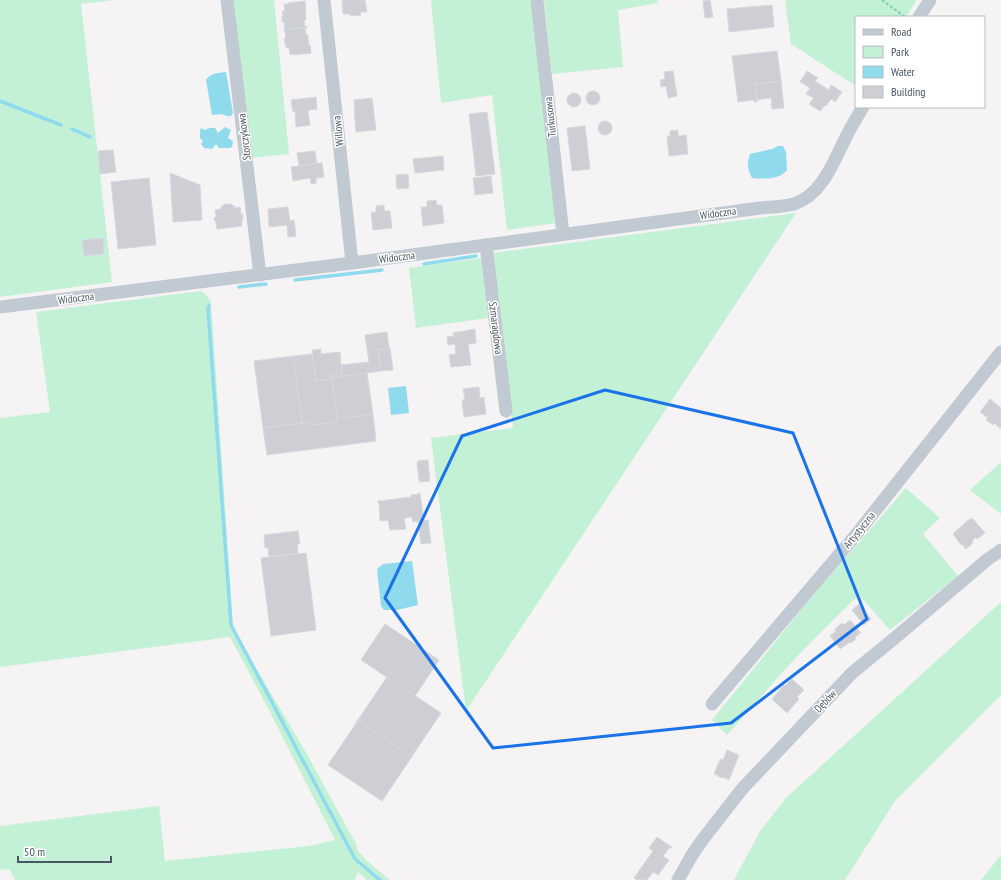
<svg xmlns="http://www.w3.org/2000/svg" width="1001" height="880" viewBox="0 0 1001 880" font-family="'PT Sans Narrow',sans-serif">
  <style>
    .green { fill: #c3f1d5 }
    .water { fill: #90daee }
    .lines { fill: none; stroke-linecap: round; stroke-linejoin: round }
    .stream { stroke: #90daee; stroke-width: 3.5 }
    .building { fill: #cdcfd5; stroke: #d7d9de }
    .path { stroke: #7ad0a6; stroke-width: 2; stroke-dasharray: 3 2; stroke-linecap: butt }
    .street { stroke: #c1cad2; stroke-width: 13 }
    .marked { fill: none; stroke: #1a73e8; stroke-width: 3; stroke-linejoin: round }
    .labels { text-anchor: middle; dominant-baseline: central; stroke-width: 3; stroke-linejoin: round; paint-order: stroke }
    .street-label { font-size: 11px; fill: #4a5661; stroke: #fff }
  </style>
  <rect width="100%" height="100%" fill="#f5f3f3"/>
  <g class="green">
    <path d="M0 0H114L81 4 112 282 0 297Z"/>
    <path d="M231 0H274L289 154 250 158Z"/>
    <path d="M431 0H532L556 223 507 230 492 95 441 103Z"/>
    <path d="M544 0H657L658 3 618 10 623 67 552 74Z"/>
    <path d="M785 0H915L916 1 906 17H856V86L791 44Z"/>
    <path d="M796 213 466 711 431 438 513 428 492 253Z"/>
    <path d="M481 258 488 318 416 328 409 268Z"/>
    <path d="M201 291 207 296 211 302 233 625 237 636 304 749 356 844 358 851 367 861 390 880H367L358 872 355 880H15L9 869 0 870V826L159 806 165 861 309 846 335 840 271 714 230 637 0 667V418L50 412 36 312Z"/>
    <path d="M1001 462V514L970 490Z"/>
    <path d="M906 488 940 518 923 534 958 576 890 630 859 595 823 630 790 664 727 735 712 720 809 600Z"/>
    <path d="M1001 602V695L895 801 845 880H734L760 831 787 797Z"/>
    <path d="M1001 855V880H981Z"/>
  </g>
  <g class="water">
    <path d="M226 72 233 113 231 116H227L222 114 212 115 206 80C210 73 218 73 226 72Z"/>
    <path d="M225 127 231 130 228 138 233 141 232 147 229 148H219L216 144 212 149 204 148 201 144 203 141 200 138V131L201 128 205 130 209 128H215L218 133Z"/>
    <path d="M778 146H783L786 152 787 170C779 180 764 179 752 178 747 169 747 163 750 154L772 149Z"/>
    <path d="M406 386 409 413 391 415 388 388Z"/>
    <path d="M412 561 418 605 397 610H384L381 606 377 569 383 564Z"/>
  </g>
  <g class="lines">
    <g class="stream">
      <path d="M0 101 61 125"/>
      <path d="M72 129 90 137"/>
      <path d="M424 264 476 256"/>
      <path d="M295 280 382 270"/>
      <path d="M239 287 266 284"/>
      <path d="M209 306 208 309 231 625 355 859 380 880"/>
    </g>
  </g>
  <g class="building">
    <path d="M342 0H365L367 12H360L361 15 351 16 350 14H343Z"/>
    <path d="M710 0 713 17 705 18 703 1Z"/>
    <path d="M305 1 306 10H305L306 14H305L306 20H304L305 27H307L284 30V29H285L284 22H282V16H283L282 11H285L284 4H289L288 3Z"/>
    <path d="M772 5 774 27 729 32 727 9Z"/>
    <path d="M307 27V28H305L306 35H308V40H309V41H308L309 45H310L311 53 294 55V54L290 55 289 48H286V44H285L284 38 286 37 285 31H284V30Z"/>
    <path d="M777 51 781 81 755 84 757 102H754V100L738 102 732 56Z"/>
    <path d="M673 71 677 96 668 98 666 86 661 87 660 80 665 79 664 72Z"/>
    <path d="M807 71 818 78 815 81 829 90 831 85 842 92 835 102 831 99 826 106 825 105 820 111 809 104 814 98 806 94 810 88 800 82Z"/>
    <path d="M781 81 784 108 772 109 771 98 757 100 755 84Z"/>
    <circle cx="593" cy="98" r="7"/>
    <circle cx="574" cy="100" r="7"/>
    <path d="M316 97 317 109 308 110 310 125 296 127 295 111 293 112 291 100Z"/>
    <path d="M372 98 376 130 356 132 354 107H355L354 100Z"/>
    <path d="M487 112 495 174 476 176 469 114Z"/>
    <circle cx="605" cy="128" r="7"/>
    <path d="M585 126 590 169 572 171 567 128Z"/>
    <path d="M678 130V136L686 135 688 154 669 156 667 137 670 136V131Z"/>
    <path d="M113 150 116 172 100 174 98 151Z"/>
    <path d="M315 151 317 164 299 166 297 153Z"/>
    <path d="M443 156 444 170 415 173 413 159Z"/>
    <path d="M322 163 324 177 316 178V183L311 184 310 178 293 181 291 167Z"/>
    <path d="M170 173 200 185 202 220 173 222Z"/>
    <path d="M408 174 409 188 397 189 396 175Z"/>
    <path d="M491 176 493 193 475 195 473 178Z"/>
    <path d="M149 178 156 245 118 249 111 182Z"/>
    <path d="M436 200 437 205H442L444 223 423 226 421 207H427V201Z"/>
    <path d="M225 204H231L234 206V208L240 207 241 214 243 215V217L242 219V226L217 229 216 222 215 221 214 218 216 217 215 210 221 209V207Z"/>
    <path d="M384 205V211H390L392 228 373 230 371 213 376 212V206Z"/>
    <path d="M288 207 290 221 294 220 296 236 288 237 287 225 269 227 268 209Z"/>
    <path d="M103 238 104 254 84 256 82 240Z"/>
    <path d="M475 329 476 343 468 344 471 365 451 367 449 355 456 354 455 344 448 345 447 337 454 336 453 333Z"/>
    <path d="M387 332 389 348 378 350 381 371 332 378V375L342 374 341 365 369 362 365 335Z"/>
    <path d="M390 348 393 370 381 371 378 350Z"/>
    <path d="M321 349V354L340 352 342 374 332 375V379L316 381 312 350Z"/>
    <path d="M312 354 316 381 332 379 338 422 310 425 309 422 302 423 293 356Z"/>
    <path d="M293 356 302 423 263 428 254 361Z"/>
    <path d="M367 373 373 414 337 419 332 378Z"/>
    <path d="M479 387 480 398 484 397 486 414 464 417 462 400H465L463 389Z"/>
    <path d="M990 399 1001 408V429L994 423 993 425 986 420 988 418 980 412Z"/>
    <path d="M373 414 376 441 267 455 263 428 309 422 310 425 338 422 337 419Z"/>
    <path d="M428 460 430 481 420 482 419 480 417 463 418 461Z"/>
    <path d="M419 493H420L424 521 413 522 412 517 404 518 406 529 390 530 388 520 380 521 379 503H378V501L380 500V501L411 497V495L419 494Z"/>
    <path d="M972 518 985 533 977 539 976 537 972 541 973 543 966 549 962 544 961 545 953 534 968 520H969Z"/>
    <path d="M428 520 431 543 421 544 418 522Z"/>
    <path d="M298 531 300 544H297L298 553 269 557 268 548H265L264 535Z"/>
    <path d="M306 553 316 630 271 636 261 558Z"/>
    <path d="M859 604 871 619 864 625 852 610Z"/>
    <path d="M850 620 861 633 855 637 856 639 851 643 850 642 840 649 830 636 836 631 835 629 842 623 844 625Z"/>
    <path d="M385 624 439 660 415 696 361 660Z"/>
    <path d="M387 677 441 713 412 756V757L357 720H358Z"/>
    <path d="M792 679 804 690 797 697 799 699 787 713 772 699 784 685 785 686Z"/>
    <path d="M357 720 412 757 411 758 382 801 328 765 357 722Z"/>
    <path d="M727 750 739 755 729 780 723 777 722 778 714 774 720 759 723 760Z"/>
    <path d="M657 837 673 848 672 849 670 847 663 856 669 860 658 875 653 872 647 880H637L634 878 653 851 649 848Z"/>
  </g>
  <g class="lines">
    <path class="path" d="M882 0 905 17"/>
    <g class="street">
      <path d="M227 0 260 275"/>
      <path d="M324 0 352 263"/>
      <path d="M537 0 563 234"/>
      <path d="M919 17 930 0"/>
      <path d="M486 245 506 411"/>
      <path d="M0 307 352 263 760 208C771 207 783 207 794 204 822 195 834 161 846 137 851 127 857 117 863 107"/>
      <path d="M712 704 855 536 1001 352"/>
      <path d="M678 880 692 855 703 839 742 789 852 673 896 637 988 559 1001 550"/>
    </g>
  </g>
  <path class="marked" d="M605 390 793 433 867 619 731 723 493 748 385 598 462 436Z"/>
  <g class="labels">
    <g class="street-label">
      <text transform="translate(550 117) rotate(-96)">Turkusowa</text>
      <text transform="translate(338 131) rotate(-96)">Willowa</text>
      <text transform="translate(244 137) rotate(-97)">Storczykowa</text>
      <text transform="translate(718 213) rotate(-8)">Widoczna</text>
      <text transform="translate(397 257) rotate(-7)">Widoczna</text>
      <text transform="translate(76 298) rotate(-7)">Widoczna</text>
      <text transform="translate(496 328) rotate(83)">Szmaragdowa</text>
      <text transform="translate(859 530) rotate(-51)">Artystyczna</text>
      <text transform="translate(825 701) rotate(-47)">Dębów</text>
    </g>
  </g>
  <rect x="855" y="16" width="130" height="92" fill="#ffffff" stroke="#b7bbc0"/>
  <rect x="863" y="29" width="20" height="6" fill="#c1cad2" stroke="#b7bbc0"/>
  <text x="891" y="36" font-size="12" fill="#4a5661">Road</text>
  <rect x="863" y="46" width="20" height="12" fill="#c3f1d5" stroke="#b7bbc0"/>
  <text x="891" y="56" font-size="12" fill="#4a5661">Park</text>
  <rect x="863" y="66" width="20" height="12" fill="#90daee" stroke="#b7bbc0"/>
  <text x="891" y="76" font-size="12" fill="#4a5661">Water</text>
  <rect x="863" y="86" width="20" height="12" fill="#cdcfd5" stroke="#b7bbc0"/>
  <text x="891" y="96" font-size="12" fill="#4a5661">Building</text>
  <path d="M18 856v6h93v-6" fill="none" stroke="#4a5661" stroke-width="2"/>
  <text x="24" y="856" font-size="12" fill="#4a5661" stroke="#ffffff" stroke-width="3" paint-order="stroke">50 m</text>
</svg>
